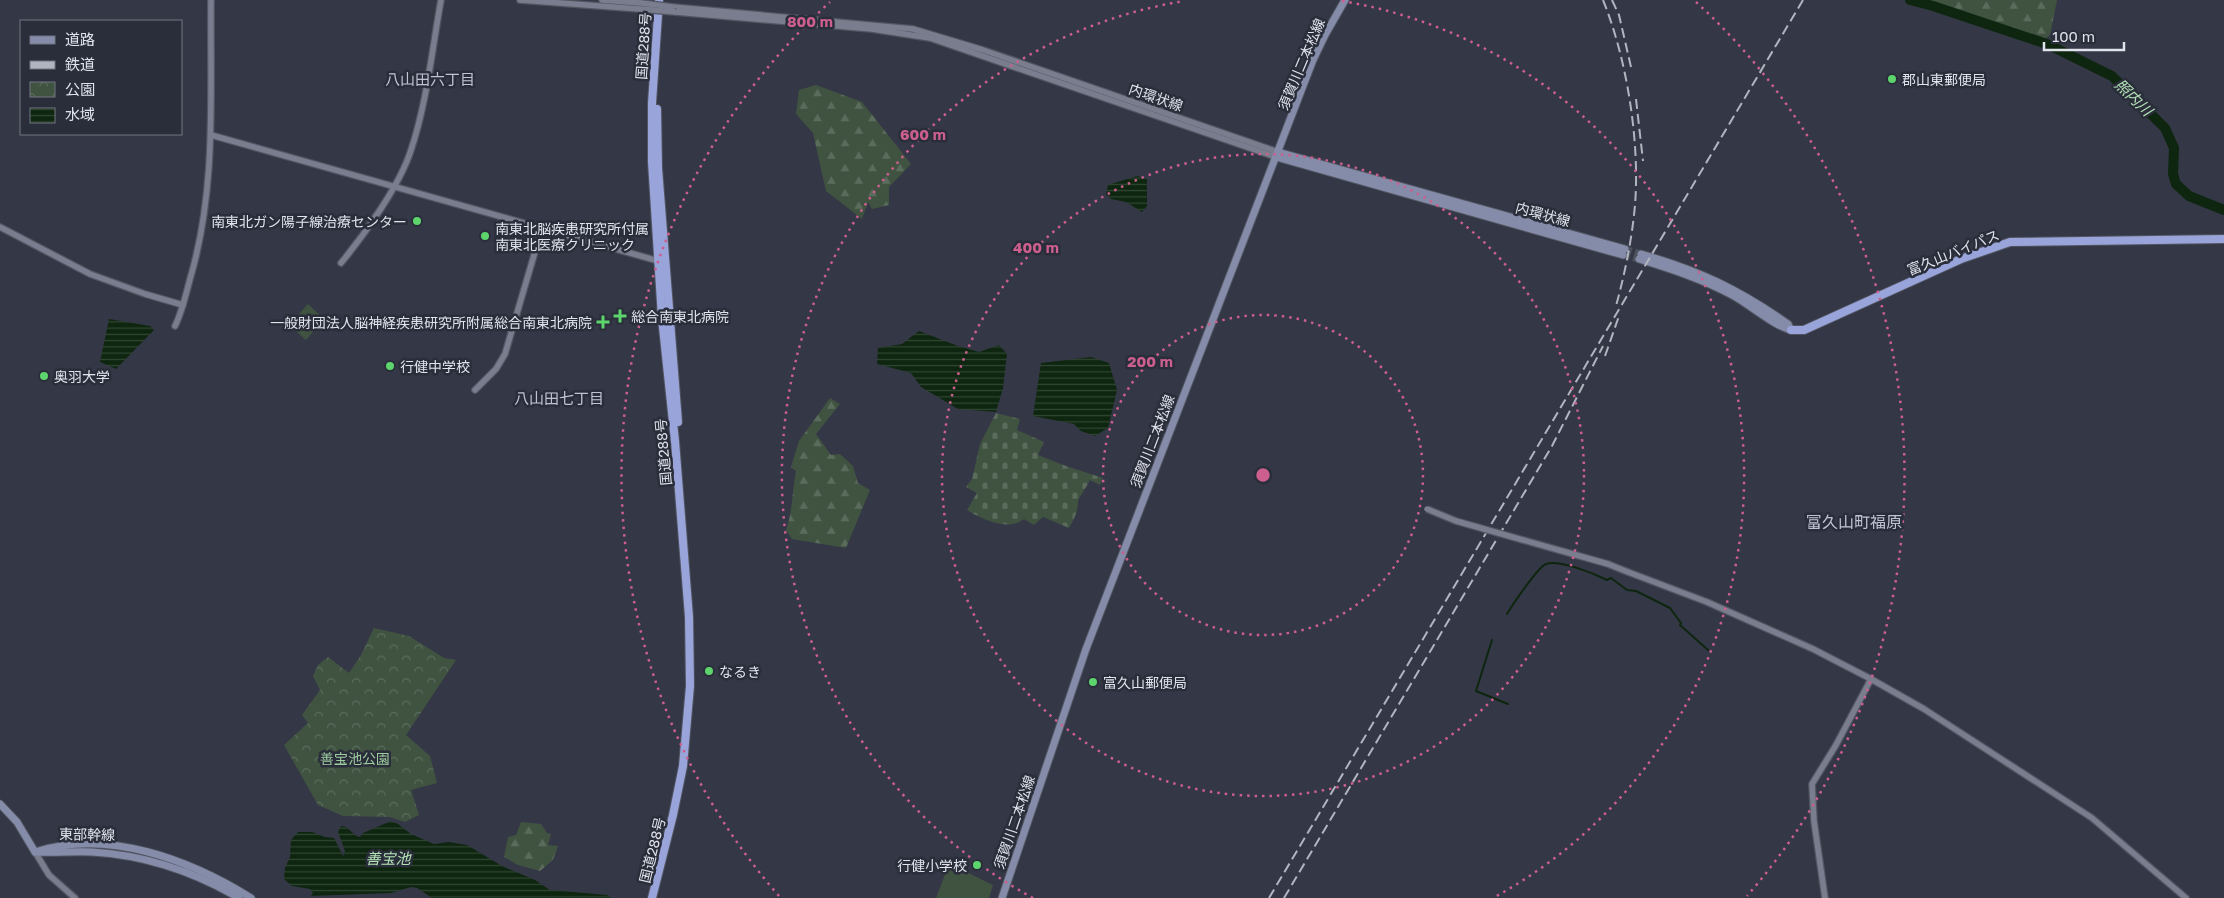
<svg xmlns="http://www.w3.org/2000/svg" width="2224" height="898" viewBox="0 0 2224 898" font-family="'Golos Text','Noto Sans JP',sans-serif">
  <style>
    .grass { fill: #405341 }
    .forest { fill: url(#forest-firs) }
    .cemetery { fill: url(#cemetery-stones) }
    .park { fill: url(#park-crowns) }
    .water { fill: url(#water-rules) }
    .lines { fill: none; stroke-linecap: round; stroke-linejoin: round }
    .stream { stroke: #0e2610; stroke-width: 2 }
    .river { stroke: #0e2610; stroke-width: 10 }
    .secondary-tunnel { stroke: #4e515e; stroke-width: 7; stroke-dasharray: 7 3.5; stroke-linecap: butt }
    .tertiary-casing { stroke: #525561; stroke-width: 8 }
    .secondary-casing { stroke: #525561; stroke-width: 9 }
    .trunk-casing { stroke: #525561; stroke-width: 10 }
    .tertiary { stroke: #797d8d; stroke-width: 5.5 }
    .secondary { stroke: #848caa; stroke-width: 7 }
    .trunk { stroke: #98a4da; stroke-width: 8 }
    .rail { stroke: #b2b5c0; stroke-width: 2; stroke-dasharray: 10 5; stroke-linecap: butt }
    .tertiary-bridge-casing { stroke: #525561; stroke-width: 8; stroke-linecap: butt }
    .tertiary-bridge { stroke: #797d8d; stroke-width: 5.5 }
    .ring { fill: none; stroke: #cc5f8e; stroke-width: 2.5; stroke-dasharray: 2.5 5 }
    .poi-dot { fill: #5dd56c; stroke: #2a2d3a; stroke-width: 2 }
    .labels { text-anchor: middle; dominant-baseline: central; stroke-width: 5; stroke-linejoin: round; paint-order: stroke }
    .street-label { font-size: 14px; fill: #e0e3ec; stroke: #2a2d3a }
    .poi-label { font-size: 14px; fill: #e0e3ec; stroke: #2a2d3a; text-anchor: start }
    .park-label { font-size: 14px; fill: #9dcc9f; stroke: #2a2d3a }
    .neighbourhood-label { font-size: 15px; fill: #bec3d4; stroke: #2a2d3a }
    .water-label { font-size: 15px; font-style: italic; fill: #b3e3b5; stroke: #2a2d3a }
    .quarter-label { font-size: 16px; fill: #bec3d4; stroke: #2a2d3a }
    .centre { fill: #cc5f8e; stroke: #2a2d3a; stroke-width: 2.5 }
    .ring-label { font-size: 15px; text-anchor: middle; font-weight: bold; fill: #cc5f8e; stroke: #2a2d3a; stroke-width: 5; stroke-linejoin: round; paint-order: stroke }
  </style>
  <defs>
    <pattern id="forest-firs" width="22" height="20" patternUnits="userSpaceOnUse" patternTransform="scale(1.25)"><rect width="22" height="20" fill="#405341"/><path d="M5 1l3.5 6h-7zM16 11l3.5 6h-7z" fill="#5b6c5d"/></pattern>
    <pattern id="cemetery-stones" width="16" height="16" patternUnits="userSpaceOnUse" patternTransform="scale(1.25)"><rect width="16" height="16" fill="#405341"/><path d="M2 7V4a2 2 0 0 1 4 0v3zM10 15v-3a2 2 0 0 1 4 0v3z" fill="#5b6c5d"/></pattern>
    <pattern id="park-crowns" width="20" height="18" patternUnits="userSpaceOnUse" patternTransform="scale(1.25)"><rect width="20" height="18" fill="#405341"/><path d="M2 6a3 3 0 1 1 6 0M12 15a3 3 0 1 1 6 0" fill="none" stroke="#5b6c5d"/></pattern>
    <pattern id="water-rules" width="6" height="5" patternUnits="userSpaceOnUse" patternTransform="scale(1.25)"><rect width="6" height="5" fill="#0e2610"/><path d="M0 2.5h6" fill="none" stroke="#314533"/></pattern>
  </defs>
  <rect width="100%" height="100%" fill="#343745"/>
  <g class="grass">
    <path d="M308 304 324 319 306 340 289 325Z"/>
    <path d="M956 867 993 885 989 898H936L946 872Z"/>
  </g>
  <g class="forest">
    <path d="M1924 0H2057L2050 35 2042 41 2004 26Z"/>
    <path d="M816 85 862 102 911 164 889 187V205L872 209 868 202 862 219 826 191 813 133 796 114 799 90Z"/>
    <path d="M830 398 840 404 816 434 831 455 840 454 853 466 858 483 870 490 846 548 792 539 786 530C793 511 792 491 796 471L791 467 799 441Z"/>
    <path d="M521 822 541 824 547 833 551 834 548 845 558 846 553 860 540 871 518 865 504 857 508 837 516 835Z"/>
  </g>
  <path class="cemetery" d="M996 413 1020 419 1017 430 1044 442 1038 455 1066 466 1103 478 1100 485 1090 480C1087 487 1079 496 1078 502 1078 512 1074 519 1069 528L1043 517 1034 525 1024 519C1007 532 982 519 967 510L977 493 966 487 972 479 980 444Z"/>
  <path class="park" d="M374 628 409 636 444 658 456 660 406 735 430 756 437 783 411 790 419 815 405 822 390 817 343 816 318 805 284 745 308 723 302 715 320 690 313 676 318 665 328 657 349 673 361 655Z"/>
  <g class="water">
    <path d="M1137 176 1147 179V206L1142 212 1126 202 1111 199 1106 194 1108 185Z"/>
    <path d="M109 319 150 326 154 330 116 369 100 362Z"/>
    <path d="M919 331 958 346 979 352 999 345 1007 354 1003 388 996 412 958 409 921 387 911 373 877 364 878 348 902 344Z"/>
    <path d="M1091 357 1109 363 1117 390 1108 428 1095 436 1081 431 1074 424 1033 416 1041 363Z"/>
    <path d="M391 821 398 824 411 834 434 844 449 842 467 845 502 866 535 880 550 890 607 895 612 898H432L417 888 411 887 391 893 311 896 313 893 310 889 292 886 284 879 285 868 290 857 291 840 298 832H312L325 837 334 838 343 856 345 851 338 832 341 826C350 826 352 836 360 837L363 833Z"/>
  </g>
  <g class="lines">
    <g class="stream">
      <path d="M1507 614C1513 604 1538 567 1546 564 1559 559 1595 574 1607 580L1611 578 1627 590 1636 591 1670 608 1681 623 1680 625 1708 650"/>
      <path d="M1492 640 1476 691 1508 704"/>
    </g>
    <path class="river" d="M1910 0 1933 6 2047 44 2112 76 2165 128 2174 148 2173 174 2176 184 2189 196 2224 210"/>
    <g class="secondary-tunnel">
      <path d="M1625 249 1641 254"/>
      <path d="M1623 255 1639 259"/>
    </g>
    <g class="tertiary-casing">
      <g id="tertiary">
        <path d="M520 0 640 9"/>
        <path d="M602 0 641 3"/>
        <path d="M673 7 913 29 983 50 1278 152"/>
        <path d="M676 12 872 29 930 38 1276 157"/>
        <path d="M211 135 662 262"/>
        <path d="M0 227 90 274 145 294 183 305"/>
        <path d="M341 263C365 234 400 185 411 150 427 102 432 50 441 0"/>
        <path d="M175 326C182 312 186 294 190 279 217 188 210 94 211 0"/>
        <path d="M475 390 496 369 505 354 542 228"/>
        <path d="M1628 572 1707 602 1813 649 1871 679 1924 709 2092 818 2186 898"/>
        <path d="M35 852 49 875 75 898"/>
        <path d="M1825 898 1814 821 1812 784 1836 745 1871 679"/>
      </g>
    </g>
    <g class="secondary-casing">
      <g id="secondary">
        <path d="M1278 152 1625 249"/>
        <path d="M1276 157 1623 255"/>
        <path d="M1641 254C1700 271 1738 289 1788 324L1791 330"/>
        <path d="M1639 259C1671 269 1702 279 1732 295 1749 304 1774 326 1791 330"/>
        <path d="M0 804 17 822 35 852"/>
        <path d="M35 852C107 828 190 860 251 898"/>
        <path d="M38 852C56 853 74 851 92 852 145 855 193 871 239 898"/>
        <path d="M1002 898 1086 649 1313 60 1325 35 1345 0"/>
      </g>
    </g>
    <g class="trunk-casing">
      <g id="trunk">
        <path d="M657 109 658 168 678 422"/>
        <path d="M1791 330H1804L1961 259 2010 242 2224 239"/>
        <path d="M652 898 673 815 683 766 690 686 689 617 675 441 662 318 652 162V103L659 0"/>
      </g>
    </g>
    <use href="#tertiary" class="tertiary"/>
    <use href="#secondary" class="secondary"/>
    <use href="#trunk" class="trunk"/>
    <g class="rail">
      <path d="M1603 0C1627 59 1640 142 1635 205 1632 239 1625 273 1616 306"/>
      <path d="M1612 0 1619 15 1631 67"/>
      <path d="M1636 99 1643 161"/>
      <path d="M1605 356 1619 316"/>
      <path d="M1269 898 1803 0"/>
      <path d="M1284 898 1552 446 1603 346"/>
    </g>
    <g class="tertiary-bridge-casing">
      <g id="tertiary-bridge">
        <path d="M641 3 673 7"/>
        <path d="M640 9 676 12"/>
        <path d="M1427 509 1456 521 1608 564 1628 572"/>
      </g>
    </g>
    <use href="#tertiary-bridge" class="tertiary-bridge"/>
  </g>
  <g class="ring">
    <circle cx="1263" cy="475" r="160"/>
    <circle cx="1263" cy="475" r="321"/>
    <path d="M1033 898A481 481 0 0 1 1184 1M1342 1A481 481 0 0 1 1493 898"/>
    <path d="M779 896A641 641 0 0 1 830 2M1696 2A641 641 0 0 1 1747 896"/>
  </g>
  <g class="poi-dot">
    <circle cx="1892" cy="79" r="5"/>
    <circle cx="417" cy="221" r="5"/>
    <circle cx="485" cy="236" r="5"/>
    <path d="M617.5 308.5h5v5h5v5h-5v5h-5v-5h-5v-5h5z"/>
    <path d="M600.5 314.5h5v5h5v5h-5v5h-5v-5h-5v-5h5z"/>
    <circle cx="390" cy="366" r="5"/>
    <circle cx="44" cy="376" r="5"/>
    <circle cx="709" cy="671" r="5"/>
    <circle cx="1093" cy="682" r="5"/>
    <circle cx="977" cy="865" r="5"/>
  </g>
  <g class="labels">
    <g class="street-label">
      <text transform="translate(643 46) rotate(-86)">国道288号</text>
      <text transform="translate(1301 64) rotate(-67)">須賀川二本松線</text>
      <text transform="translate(1156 97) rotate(19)">内環状線</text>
      <text transform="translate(1543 214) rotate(15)">内環状線</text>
      <text transform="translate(1953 252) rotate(-22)">富久山バイパス</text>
      <text transform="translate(1152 441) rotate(-69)">須賀川二本松線</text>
      <text transform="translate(663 452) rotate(-95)">国道288号</text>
      <text transform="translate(1014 822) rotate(-71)">須賀川二本松線</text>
      <text transform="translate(87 834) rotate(1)">東部幹線</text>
      <text transform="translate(652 850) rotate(-76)">国道288号</text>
    </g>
    <g class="poi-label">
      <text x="1902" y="79">郡山東郵便局</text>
      <text x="407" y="221" text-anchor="end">南東北ガン陽子線治療センター</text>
      <text x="495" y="228">南東北脳疾患研究所付属<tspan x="495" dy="16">南東北医療クリニック</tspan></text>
      <text x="631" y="316">総合南東北病院</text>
      <text x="592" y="322" text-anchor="end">一般財団法人脳神経疾患研究所附属総合南東北病院</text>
      <text x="400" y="366">行健中学校</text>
      <text x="54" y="376">奥羽大学</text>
      <text x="719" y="671">なるき</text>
      <text x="1103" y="682">富久山郵便局</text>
      <text x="967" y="865" text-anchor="end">行健小学校</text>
    </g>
    <g class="park-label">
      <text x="355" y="758">善宝池公園</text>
    </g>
    <g class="neighbourhood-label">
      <text x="430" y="79">八山田六丁目</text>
      <text x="559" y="398">八山田七丁目</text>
    </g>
    <g class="water-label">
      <text transform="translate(2134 97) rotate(44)">照内川</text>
      <text x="388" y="858">善宝池</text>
    </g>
    <g class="quarter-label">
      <text x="1854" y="522">富久山町福原</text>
    </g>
  </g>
  <circle cx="1263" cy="475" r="8" class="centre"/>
  <g class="ring-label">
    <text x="810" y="27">800 m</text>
    <text x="923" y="140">600 m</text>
    <text x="1036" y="253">400 m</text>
    <text x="1150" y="367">200 m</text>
  </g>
  <rect x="20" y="20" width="162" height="115" fill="#2a2d3a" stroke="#737681"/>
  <rect x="30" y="36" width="25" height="8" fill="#848caa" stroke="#737681"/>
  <text x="65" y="45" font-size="15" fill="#e0e3ec">道路</text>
  <rect x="30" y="61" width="25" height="8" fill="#b2b5c0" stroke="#737681"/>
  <text x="65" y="70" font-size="15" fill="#e0e3ec">鉄道</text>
  <rect x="30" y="82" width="25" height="15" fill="url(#park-crowns)" stroke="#737681"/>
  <text x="65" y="95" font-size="15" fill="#e0e3ec">公園</text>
  <rect x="30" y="108" width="25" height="15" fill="url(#water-rules)" stroke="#737681"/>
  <text x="65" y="120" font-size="15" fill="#e0e3ec">水域</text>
  <path d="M2044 42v8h80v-8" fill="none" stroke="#e0e3ec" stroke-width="2.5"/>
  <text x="2052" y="42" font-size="15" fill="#e0e3ec" stroke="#2a2d3a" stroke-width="4" paint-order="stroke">100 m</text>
</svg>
